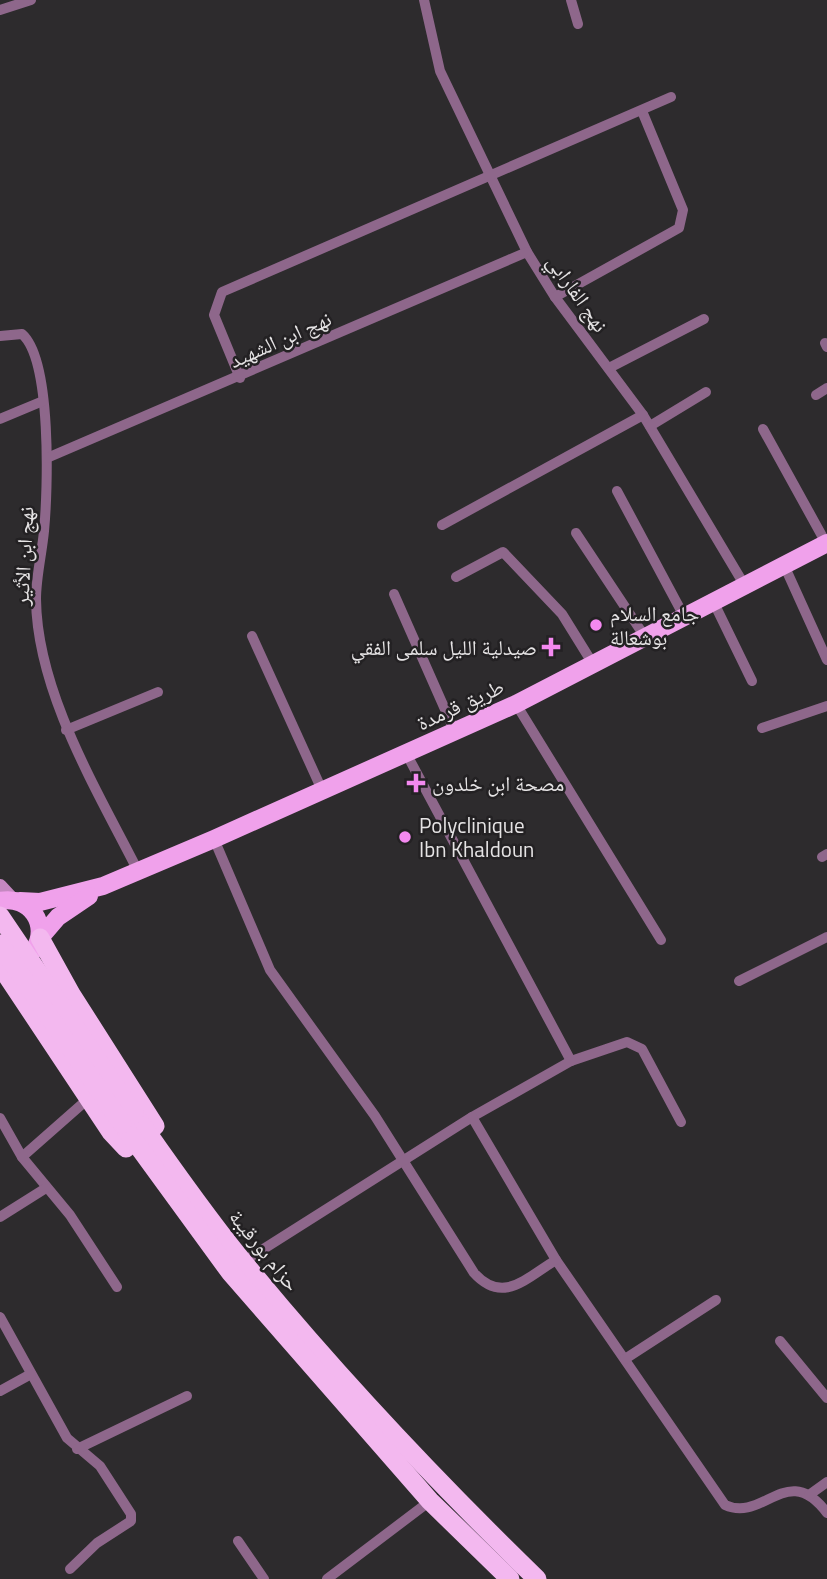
<svg xmlns="http://www.w3.org/2000/svg" width="827" height="1579" viewBox="0 0 827 1579" font-family="'Titillium Web','Noto Naskh Arabic',sans-serif">
  <style>
    .lines { fill: none; stroke-linecap: round; stroke-linejoin: round }
    .minor { stroke: #8e678b; stroke-width: 10 }
    .secondary { stroke: #c588c1; stroke-width: 14 }
    .primary { stroke: #f0a1eb; stroke-width: 18 }
    .trunk { stroke: #f3b8ef; stroke-width: 19 }
    .trunk-bridge { stroke: #f3b8ef; stroke-width: 19 }
    .poi-dot { fill: #f489f0; stroke: #232123; stroke-width: 2.5 }
    .labels { text-anchor: middle; dominant-baseline: central; stroke-width: 5; stroke-linejoin: round; paint-order: stroke }
    .street-label { font-size: 21px; fill: #e5e3e4; stroke: #232123 }
    .poi-label { font-size: 21px; fill: #e5e3e4; stroke: #232123; text-anchor: start }
  </style>
  <rect width="100%" height="100%" fill="#2d2b2d"/>
  <g class="lines">
    <g class="minor">
      <path d="M424 0 440 71 527 252 555 297 643 415 745 586"/>
      <path d="M571 0 578 24"/>
      <path d="M0 10 31 0"/>
      <path d="M555 297 679 228 683 210 642 111"/>
      <path d="M0 336 22 334C52 360 48 490 44 531 42 553 36 577 36 599 37 692 97 790 138 871"/>
      <path d="M825 343 827 347"/>
      <path d="M609 368 704 319"/>
      <path d="M240 378 214 315 222 292 671 97"/>
      <path d="M816 395 827 388"/>
      <path d="M0 419 43 401"/>
      <path d="M650 426 706 392"/>
      <path d="M763 429 826 543"/>
      <path d="M47 458 527 252"/>
      <path d="M617 491 685 618"/>
      <path d="M442 525 643 415"/>
      <path d="M576 533 645 637"/>
      <path d="M784 565 827 660"/>
      <path d="M456 577 503 552 562 614 593 664"/>
      <path d="M394 594 455 732"/>
      <path d="M714 603 752 681"/>
      <path d="M252 636 322 790"/>
      <path d="M516 704 661 940"/>
      <path d="M762 728 827 706"/>
      <path d="M66 730 158 692"/>
      <path d="M406 753 571 1061"/>
      <path d="M214 839 270 970 375 1116 474 1273C503 1305 526 1278 556 1260L725 1505C764 1523 787 1460 827 1513"/>
      <path d="M822 857 827 854"/>
      <path d="M739 981 827 937"/>
      <path d="M472 1117 571 1061 627 1042 642 1049 681 1122"/>
      <path d="M0 1118 22 1157 70 1215 117 1287"/>
      <path d="M22 1157 89 1098"/>
      <path d="M0 1217 46 1188"/>
      <path d="M243 1262 472 1117 556 1260"/>
      <path d="M0 1317 67 1438 100 1466 131 1514V1521L97 1543 70 1569"/>
      <path d="M780 1341 827 1398"/>
      <path d="M625 1359 716 1300"/>
      <path d="M0 1391 31 1374"/>
      <path d="M77 1449 187 1396"/>
      <path d="M809 1495 827 1482"/>
      <path d="M238 1541 264 1579"/>
      <path d="M327 1579 430 1501"/>
    </g>
    <path class="secondary" d="M0 886 13 900"/>
    <g class="primary">
      <path d="M0 901C30 895 50 925 34 950"/>
      <path d="M20 901 40 902 103 886 214 839 516 704 827 543"/>
      <path d="M40 938 58 917 89 896"/>
    </g>
    <g class="trunk">
      <path d="M40 938 71 994 155 1126"/>
      <path d="M0 965 111 1132 126 1148"/>
      <path d="M134 1114C170 1164 205 1216 245 1264 336 1375 434 1479 537 1579"/>
      <path d="M122 1124 230 1272 430 1501 510 1579"/>
    </g>
    <g class="trunk-bridge">
      <path d="M0 916 134 1114"/>
      <path d="M0 944 122 1124"/>
    </g>
  </g>
  <g class="poi-dot">
    <circle cx="596" cy="625" r="7"/>
    <path d="M547.5 636.5h7v7h7v7h-7v7h-7v-7h-7v-7h7z"/>
    <path d="M412.5 772.5h7v7h7v7h-7v7h-7v-7h-7v-7h7z"/>
    <circle cx="405" cy="837" r="7"/>
  </g>
  <g class="labels">
    <g class="street-label">
      <text transform="translate(578 293) rotate(55)">نهج الفارابي</text>
      <text transform="translate(280 339) rotate(-24)">نهج ابن الشهيد</text>
      <text transform="translate(23 556) rotate(-87)">نهج ابن الأثير</text>
      <text transform="translate(460 704) rotate(-25)">طريق قرمدة</text>
      <text transform="translate(265 1250) rotate(51)">حزام بورقيبة</text>
    </g>
    <g class="poi-label">
      <text x="610" y="613">جامع السلام<tspan x="610" dy="24">بوشعالة</tspan></text>
      <text x="537" y="647" text-anchor="end">صيدلية الليل سلمى الفقي</text>
      <text x="432" y="783">مصحة ابن خلدون</text>
      <text x="419" y="825">Polyclinique<tspan x="419" dy="24">Ibn Khaldoun</tspan></text>
    </g>
  </g>
</svg>
